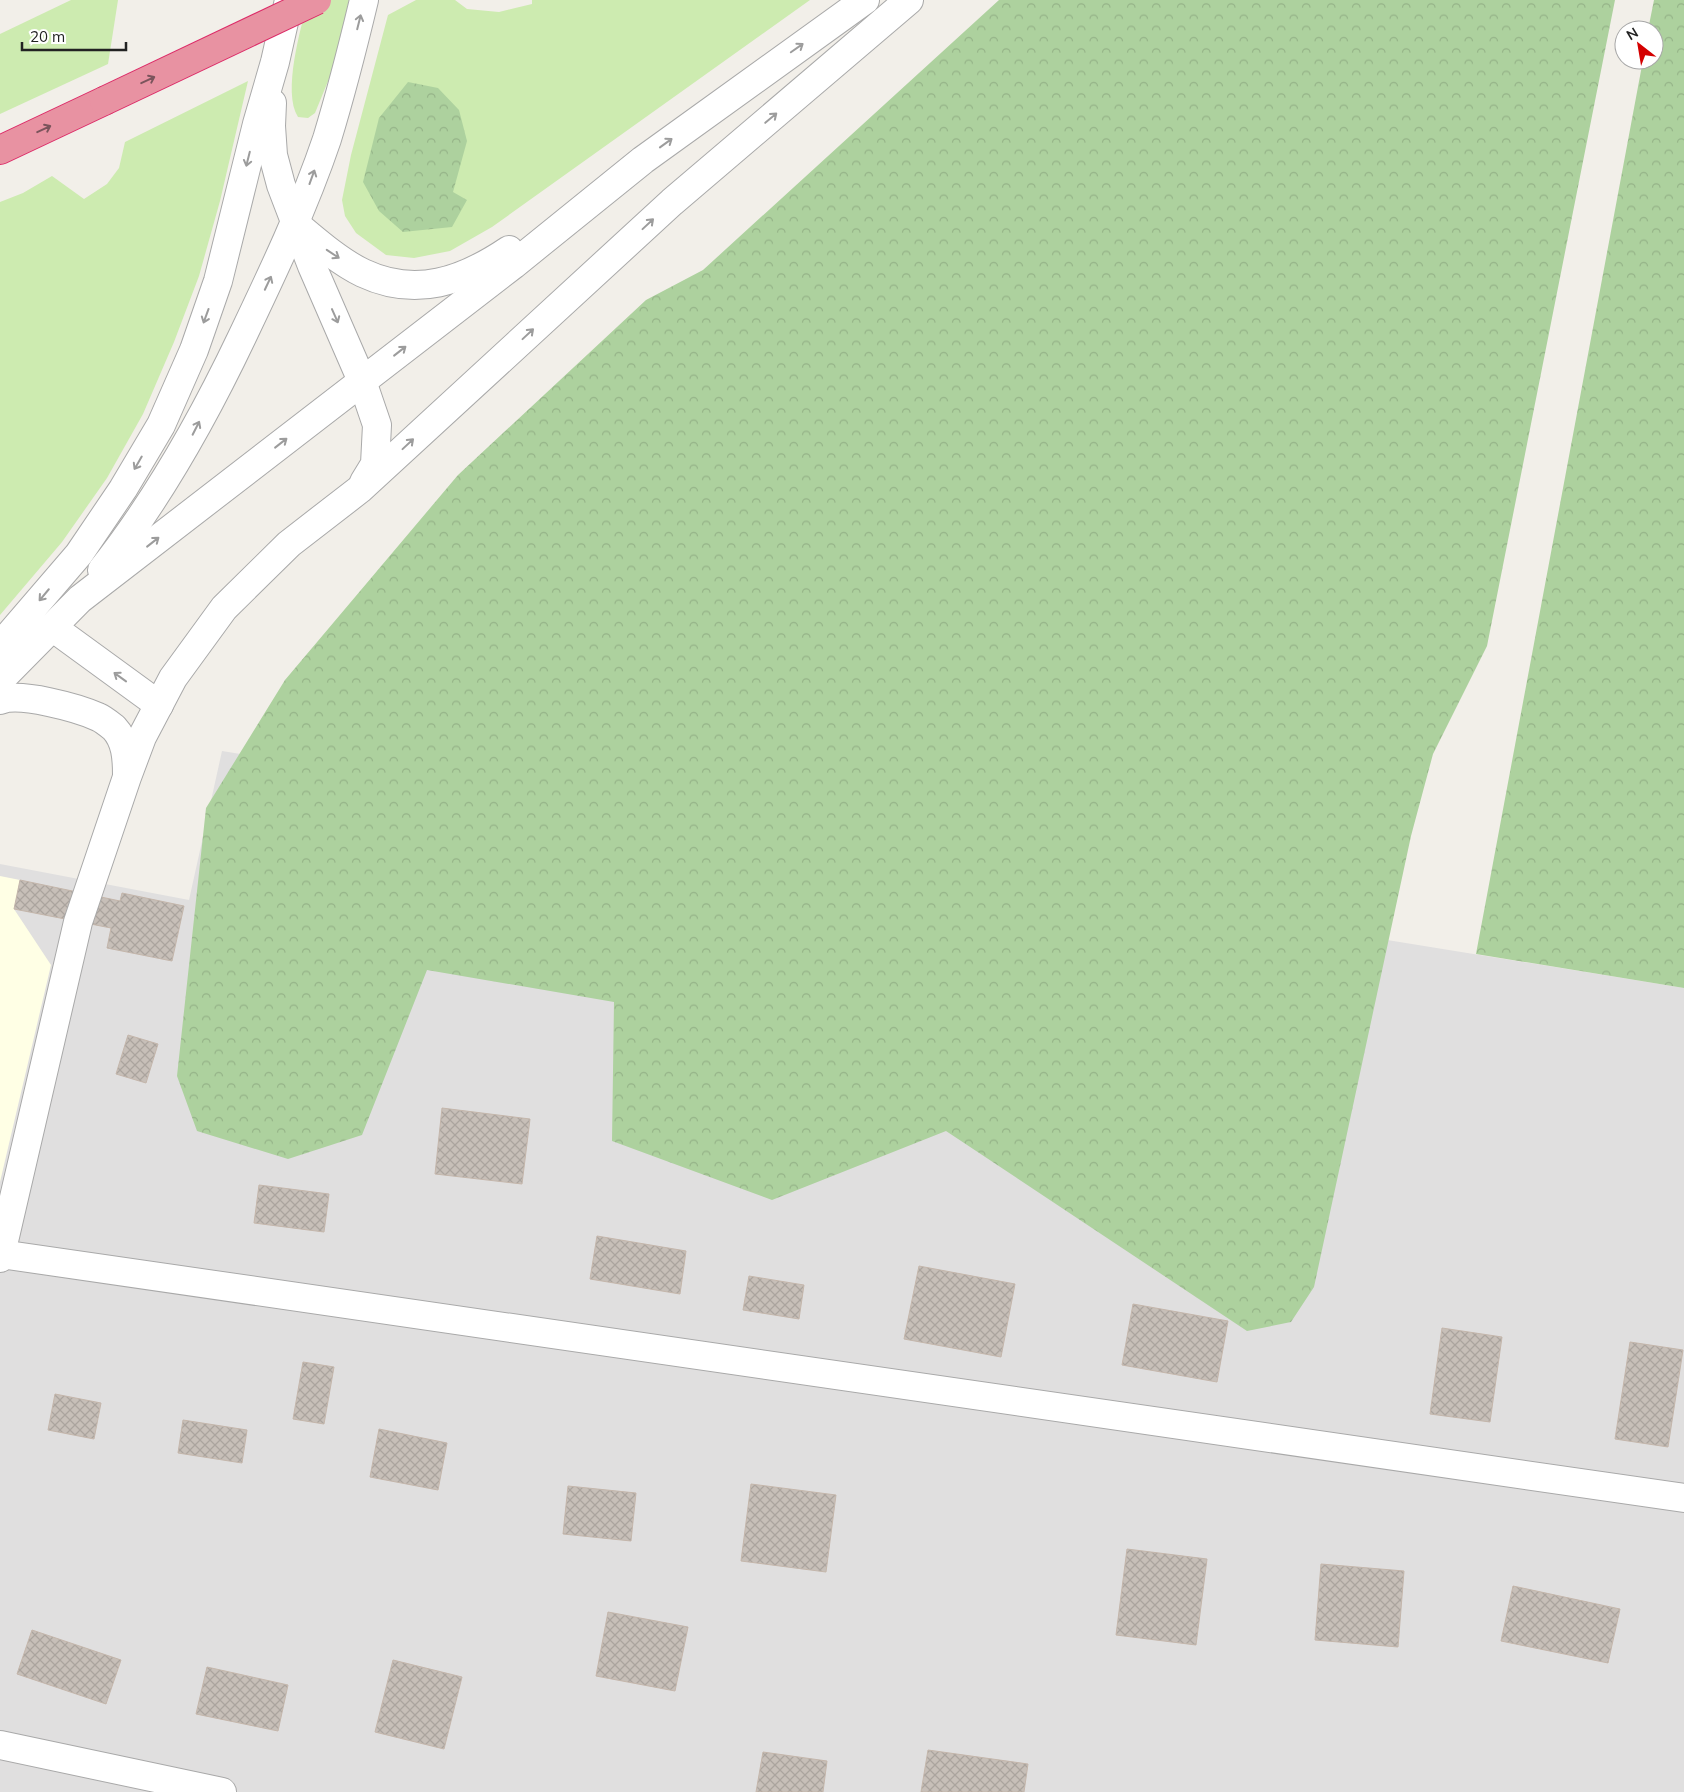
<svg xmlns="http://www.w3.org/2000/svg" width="1684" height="1792" viewBox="0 0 1684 1792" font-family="Mulish,sans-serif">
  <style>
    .residential { fill: #e0dfdf }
    .education { fill: #ffffe5 }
    .grass { fill: #cdebb0 }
    .forest { fill: url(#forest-crowns) }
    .building { fill: url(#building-cross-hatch); stroke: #c4b6ab }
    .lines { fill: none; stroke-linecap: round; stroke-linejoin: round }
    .minor-casing { stroke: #a9a9a9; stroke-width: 30 }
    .highway-casing { stroke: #dc2a67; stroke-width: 30 }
    .minor { stroke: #fff; stroke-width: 28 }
    .highway { stroke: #e892a2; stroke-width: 28 }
    .highway-bridge-casing { stroke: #dc2a67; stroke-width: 30; stroke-linecap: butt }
    .highway-bridge { stroke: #e892a2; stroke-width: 28 }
    .oneway { stroke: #9c9c9c }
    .oneway2 { stroke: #7b545c }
  </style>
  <defs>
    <pattern id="forest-crowns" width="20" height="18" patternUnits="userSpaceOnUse" patternTransform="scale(1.25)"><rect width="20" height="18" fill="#add19e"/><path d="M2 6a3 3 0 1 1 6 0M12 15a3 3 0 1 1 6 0" fill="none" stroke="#95b388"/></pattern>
    <pattern id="building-cross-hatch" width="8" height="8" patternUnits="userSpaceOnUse" patternTransform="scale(1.25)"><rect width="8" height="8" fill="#c7bfb8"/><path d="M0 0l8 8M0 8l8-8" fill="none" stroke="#aba49e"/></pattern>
  </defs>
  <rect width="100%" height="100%" fill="#f2efe9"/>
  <path class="residential" d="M222 751 1684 988V1792H0V864L189 900Z"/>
  <path class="education" d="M0 876 20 880 14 909 51 965 0 1182Z"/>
  <g class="grass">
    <path d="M71 0H118L108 64 0 114V34Z"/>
    <path d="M308 0H349L333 69 315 113 308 118 298 117C282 92 301 28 308 0Z"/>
    <path d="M416 0H455L467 9 499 12 532 4V0H810L492 227 450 251 414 258 386 255 356 233 345 216 342 200 351 155 388 15Z"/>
    <path d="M248 81 220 201 199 276 174 342 143 414 107 478 62 542 0 615V202L23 193 52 176 84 199 107 184 119 168 125 142Z"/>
  </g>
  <g class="forest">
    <path d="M999 0H1615L1487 646 1433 754 1411 836 1314 1287 1291 1322 1247 1331 946 1131 772 1200 612 1141 614 1002 427 970 362 1135 288 1159 197 1131 177 1076 206 808 285 680 458 475 646 300 703 270Z"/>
    <path d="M1654 0H1684V988L1476 954 1643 60H1654V30H1648Z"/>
    <path d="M408 82 438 88 459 110 467 141 453 192 467 200 452 227 403 232 379 211 363 182 379 118Z"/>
  </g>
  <g class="building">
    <path d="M20 880 120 901 122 893 184 906 172 961 107 948 111 928 14 909Z"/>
    <path d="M128 1035 158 1044 146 1083 116 1074Z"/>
    <path d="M442 1108 530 1119 522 1184 435 1174Z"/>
    <path d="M259 1185 329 1194 324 1232 254 1223Z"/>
    <path d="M597 1236 686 1251 680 1294 590 1279Z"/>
    <path d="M919 1266 1015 1284 1001 1357 904 1339Z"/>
    <path d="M749 1276 804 1285 799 1319 743 1310Z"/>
    <path d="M1133 1304 1228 1321 1217 1382 1122 1365Z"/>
    <path d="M1442 1328 1502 1337 1490 1422 1430 1414Z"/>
    <path d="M1630 1342 1683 1350 1668 1447 1615 1439Z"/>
    <path d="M303 1362 334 1367 324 1424 293 1419Z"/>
    <path d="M55 1394 101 1403 94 1439 48 1430Z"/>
    <path d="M183 1420 247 1430 242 1463 178 1453Z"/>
    <path d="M379 1429 447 1443 438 1490 370 1477Z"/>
    <path d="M751 1484 836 1495 826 1572 741 1561Z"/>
    <path d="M568 1486 636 1493 631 1541 563 1534Z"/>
    <path d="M1127 1549 1207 1559 1196 1645 1116 1635Z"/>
    <path d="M1321 1564 1404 1571 1398 1647 1315 1640Z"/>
    <path d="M1513 1586 1620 1609 1608 1663 1501 1641Z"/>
    <path d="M608 1612 688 1627 675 1691 596 1676Z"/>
    <path d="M32 1630 121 1660 106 1704 17 1674Z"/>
    <path d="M393 1660 462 1677 444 1749 375 1732Z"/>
    <path d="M207 1667 288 1685 278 1731 196 1714Z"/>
    <path d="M928 1750 1028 1764 1024 1792H921Z"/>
    <path d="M763 1752 827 1761 823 1792H756Z"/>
  </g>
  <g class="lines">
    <g class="minor-casing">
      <g id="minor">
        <path d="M272 103 271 126 273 155 281 185 312 266 362 381 377 425 375 464 364 482"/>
        <path d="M298 226C317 242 340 262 363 273 416 298 463 281 509 250"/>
        <path d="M102 570C159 498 203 419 242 337 273 272 304 207 327 139 341 93 353 46 364 0"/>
        <path d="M52 627 159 705"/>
        <path d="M0 646 79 554 123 489 161 425 194 350 218 281 257 124 275 62 289 0"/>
        <path d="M0 680 80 599 513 265 643 160 865 0"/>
        <path d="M0 700C20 692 78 708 98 717 103 719 109 724 114 728 126 741 127 758 127 775"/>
        <path d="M1 1254 1684 1498"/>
        <path d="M0 1258 78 922 127 777 142 737 173 678 224 608 289 544 360 489 672 202 909 0"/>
        <path d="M0 1745 222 1792"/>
      </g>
    </g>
    <g class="highway-casing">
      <path id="highway" d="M0 150 104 101"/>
    </g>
    <use href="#minor" class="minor"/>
    <use href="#highway" class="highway"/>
    <g class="highway-bridge-casing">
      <path id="highway-bridge" d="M104 101 317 0"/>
    </g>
    <use href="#highway-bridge" class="highway-bridge"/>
  </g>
  <defs><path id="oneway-shaft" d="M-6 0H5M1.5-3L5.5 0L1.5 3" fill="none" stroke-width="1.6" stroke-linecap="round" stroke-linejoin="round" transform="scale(1.25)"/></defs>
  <g class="oneway">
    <use href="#oneway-shaft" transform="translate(359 22) rotate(-76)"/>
    <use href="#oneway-shaft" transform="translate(797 48) rotate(-35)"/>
    <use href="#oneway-shaft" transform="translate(771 118) rotate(-40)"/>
    <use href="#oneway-shaft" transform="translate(666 143) rotate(-36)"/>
    <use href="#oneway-shaft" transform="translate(248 159) rotate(104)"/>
    <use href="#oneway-shaft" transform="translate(312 177) rotate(-70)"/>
    <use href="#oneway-shaft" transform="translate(648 224) rotate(-43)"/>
    <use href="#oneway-shaft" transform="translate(333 254) rotate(34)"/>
    <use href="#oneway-shaft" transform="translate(268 283) rotate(-65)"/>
    <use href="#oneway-shaft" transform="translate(206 316) rotate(110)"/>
    <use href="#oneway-shaft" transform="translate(335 316) rotate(66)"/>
    <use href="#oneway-shaft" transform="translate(528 334) rotate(-43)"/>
    <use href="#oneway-shaft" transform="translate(400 351) rotate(-38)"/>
    <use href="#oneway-shaft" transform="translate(196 428) rotate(-63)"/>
    <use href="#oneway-shaft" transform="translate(281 443) rotate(-38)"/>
    <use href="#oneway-shaft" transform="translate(408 444) rotate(-43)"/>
    <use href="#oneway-shaft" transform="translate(138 463) rotate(120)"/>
    <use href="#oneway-shaft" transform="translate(153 542) rotate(-38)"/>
    <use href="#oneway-shaft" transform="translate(44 595) rotate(130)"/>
    <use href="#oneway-shaft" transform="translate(120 677) rotate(-144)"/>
  </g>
  <g class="oneway2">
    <use href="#oneway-shaft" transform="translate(148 80) rotate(-25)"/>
    <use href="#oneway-shaft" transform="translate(44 129) rotate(-25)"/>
  </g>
  <g transform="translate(1639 45) rotate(329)"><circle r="24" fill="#ffffff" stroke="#a7a7a7"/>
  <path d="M0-4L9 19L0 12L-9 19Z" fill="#d40000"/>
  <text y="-8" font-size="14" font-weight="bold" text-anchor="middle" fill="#222222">N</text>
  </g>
  <path d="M22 42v8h104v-8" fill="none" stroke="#222222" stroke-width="2.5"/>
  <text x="30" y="42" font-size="15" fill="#222222" stroke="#ffffff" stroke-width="4" paint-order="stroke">20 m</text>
</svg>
